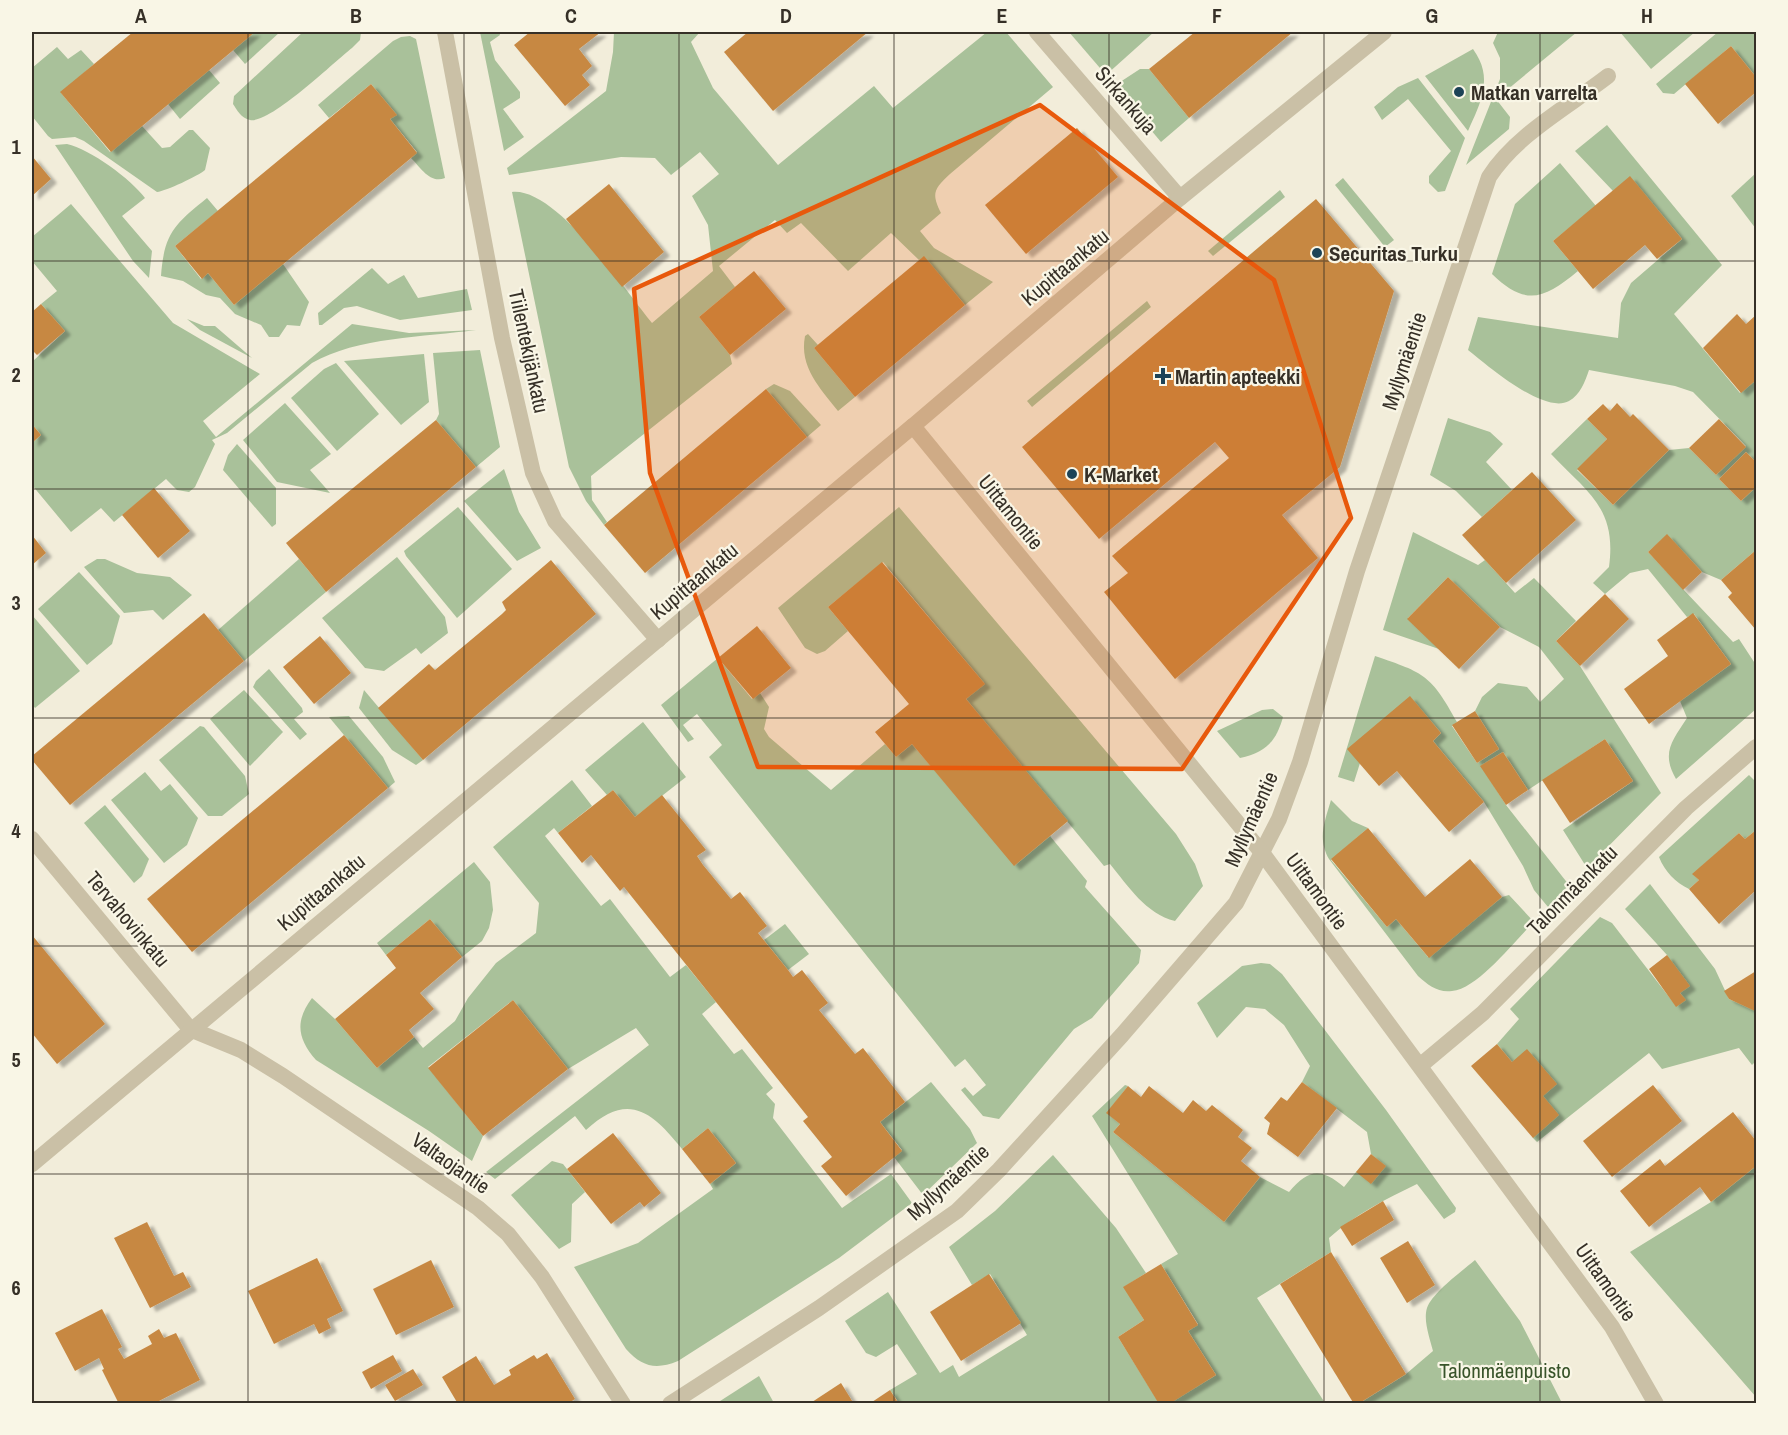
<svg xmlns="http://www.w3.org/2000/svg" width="1788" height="1435" viewBox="0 0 1788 1435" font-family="'Archivo Narrow',sans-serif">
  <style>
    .green { fill: #a9c19a }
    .building { fill: #c78843; filter: url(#shadow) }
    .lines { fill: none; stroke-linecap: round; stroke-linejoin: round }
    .minor { stroke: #cac0a6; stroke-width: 16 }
    .tertiary { stroke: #cac0a6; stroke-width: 16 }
    .marked { fill: #e8590c; fill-opacity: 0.2; stroke: #e8590c; stroke-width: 4.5; stroke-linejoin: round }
    .grid { fill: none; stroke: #363027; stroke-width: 1.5; stroke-opacity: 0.55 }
    .poi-dot { fill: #1c4357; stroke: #f9f6e6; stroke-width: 2 }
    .labels { text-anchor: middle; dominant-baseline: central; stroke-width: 4.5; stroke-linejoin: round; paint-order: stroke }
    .poi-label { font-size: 21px; font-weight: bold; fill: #363027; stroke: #f9f6e6; text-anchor: start }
    .street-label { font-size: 21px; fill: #363027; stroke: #f9f6e6 }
    .park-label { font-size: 21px; fill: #39542a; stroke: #f9f6e6 }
    .neatline { fill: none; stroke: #363027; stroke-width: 2 }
    .grid-label { font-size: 20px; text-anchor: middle; font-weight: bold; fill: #363027 }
  </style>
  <defs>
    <filter id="shadow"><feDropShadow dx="6" dy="4" stdDeviation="1.5" flood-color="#0004"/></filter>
  </defs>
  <rect width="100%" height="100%" fill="#f2edda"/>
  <g class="green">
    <path d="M255 32H280L245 64 233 50Z"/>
    <path d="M303 32H361L360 40 352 48C334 62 270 124 250 120 241 118 237 110 233 104L234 96Z"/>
    <path d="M480 32H499L500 35 490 42 495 60 520 92V98L503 109 524 137 504 151Z"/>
    <path d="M614 32H700L691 42 713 88 778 165 874 86 893 108 987 32H1006L1053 87 950 174C934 189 931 193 941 213L920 231 934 248 993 282 965 305 924 257 919 260 891 233 848 271 801 223 787 233 775 220 719 266 735 287 699 317 730 355 732 364 591 476 592 500 607 522 604 525 586 501 569 467 512 192C556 187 625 290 652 323L713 271 708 225 692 196 719 174 700 152 671 175 655 158 621 157 509 175 507 168 606 91 613 52Z"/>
    <path d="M1069 32H1154L1106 75Z"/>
    <path d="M1498 32H1577L1496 99 1510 117 1509 129 1466 165 1500 79V58L1493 43Z"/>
    <path d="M1620 32H1695L1651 69Z"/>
    <path d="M1718 32H1756V77L1731 46 1674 94 1663 93 1656 84Z"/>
    <path d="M410 36 416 39 445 178C430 184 421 168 411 158L417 152 390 119 396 114 371 84 329 118 318 105 393 41 401 37Z"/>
    <path d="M57 47 68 59 81 50 94 64 61 93 110 152 142 126 162 148 170 147 189 130H193L210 148 205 170C198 176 166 191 157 192L84 141 75 137 52 139 48 136 32 116V68Z"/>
    <path d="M1473 49C1494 78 1481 102 1468 131L1425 76Z"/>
    <path d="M1140 69H1149L1189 118 1161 142 1114 86Z"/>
    <path d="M209 70 220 83 180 119 168 104Z"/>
    <path d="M1418 78 1465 138 1445 191 1438 192 1429 183V176L1451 151 1408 99 1382 120 1374 107 1398 87Z"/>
    <path d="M1607 125 1722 265 1674 314 1740 393 1756 380V462L1746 452 1719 479 1741 501 1756 487V550L1721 580 1702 572 1667 535 1648 552 1733 642 1739 639 1756 665V709L1676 779C1661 753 1672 741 1687 718L1680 701 1731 664 1694 614 1687 617 1648 569 1630 573 1605 594 1593 583 1609 567C1617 508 1588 493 1551 454L1587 419 1607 439 1577 470 1613 505 1669 450 1689 448 1716 475 1746 446 1693 392 1675 386 1589 370C1585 382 1580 395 1569 401 1544 415 1487 365 1468 350L1478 317 1618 338 1621 303 1631 283 1682 239 1630 177 1613 191 1575 151Z"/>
    <path d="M67 144C90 149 131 179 145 198L122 216 152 251 149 278 133 261 55 145Z"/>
    <path d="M1560 163 1596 206 1553 241 1578 271C1544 299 1526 307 1492 274L1515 204Z"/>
    <path d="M1756 173V229L1731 196Z"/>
    <path d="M1343 178 1394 240 1385 247 1335 185Z"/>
    <path d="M1280 190 1285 197 1213 256 1208 251Z"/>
    <path d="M207 198 218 211 175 246 201 279 208 273 234 305 283 264 309 302 300 326 287 325 279 337H269L261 325 235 314 220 298 206 295 183 281 161 276C164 233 175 224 207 198Z"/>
    <path d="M71 204 173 323 260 374 203 421 216 437 352 324 409 333 476 330C425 337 357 337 312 363L227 433 212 440 215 444 195 487 189 492 177 490 166 479 114 522 101 508 71 532 32 485V443L41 435 32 424V362L65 331 41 304 57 291 32 261V237Z"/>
    <path d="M372 268 388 284 404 275 418 298 467 289 472 310 400 320 357 306 344 308 322 325H319L318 313Z"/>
    <path d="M1147 301 1151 307 1032 407 1027 401Z"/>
    <path d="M187 319 204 326H215L252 358 200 330Z"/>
    <path d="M808 334 818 345 814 348 855 397 838 411C820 388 799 367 805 336Z"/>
    <path d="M480 350 500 447 476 467 436 420 439 414 433 353Z"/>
    <path d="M424 354 429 402 401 425 344 361Z"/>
    <path d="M336 363 379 414 337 451 291 398 324 369Z"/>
    <path d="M774 384 790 391 821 425 807 437 766 389Z"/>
    <path d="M285 403 331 454 310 470 330 493 277 482 243 440Z"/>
    <path d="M1448 418 1490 432 1503 444 1486 462 1512 490 1482 517 1456 491 1430 475Z"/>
    <path d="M237 444 276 488V524L272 527 223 470 228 455Z"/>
    <path d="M504 469 519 512 541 548 517 561 464 501Z"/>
    <path d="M458 507 512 569 457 618 406 556 404 551Z"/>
    <path d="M899 507 1176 834 1195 864 1203 886 1175 921C1146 914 1128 886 1110 864L1104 866 966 699 984 683 883 562 828 607 848 631 825 651 817 654 805 648 778 608Z"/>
    <path d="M1413 532 1478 565 1485 560 1515 593 1534 578 1576 621 1556 641 1580 666 1661 793 1587 868 1563 830 1633 781 1605 739 1528 790 1503 752 1481 766 1506 805 1569 885 1548 907 1534 890 1523 866 1484 802 1433 741 1441 733 1410 697 1360 763 1354 782 1338 777 1375 656C1425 673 1431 675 1457 722L1452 726 1477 763 1499 749 1475 711 1482 697 1498 683 1527 687 1540 702 1564 679 1539 647 1500 627 1448 577 1408 618 1439 649 1383 630Z"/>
    <path d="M397 557 445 617 448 633 421 654 416 648 384 671 365 668 322 618Z"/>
    <path d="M97 559H105L137 573 170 577 192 595 163 620 153 610 124 613 84 567Z"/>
    <path d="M299 559 326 592 244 661 218 630Z"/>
    <path d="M79 572 120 616 112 644 87 665 38 609Z"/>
    <path d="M32 615 80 671 35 708 32 704Z"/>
    <path d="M718 658 752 699 760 693 769 707 764 729 769 737 831 790 885 744 896 757 912 744 1015 865 1050 836 1087 881 1085 887 1141 950 1139 963 1092 1018 1074 1029 999 1119 983 1116 961 1090 965 1087 973 1096 986 1085 965 1059 955 1067 709 757 722 745 697 714 683 725 694 739 688 742 661 705Z"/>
    <path d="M269 669 302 708 303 712 294 719 307 734 300 740 253 687 256 681Z"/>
    <path d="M244 690 283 732 250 766 210 719Z"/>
    <path d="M364 690 423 760 416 765 392 750 359 708Z"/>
    <path d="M1273 709 1283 717C1276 742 1265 753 1240 758L1217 731 1262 710Z"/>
    <path d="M349 716 383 757 395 782 388 788 329 717Z"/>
    <path d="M643 722 686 777 635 817 613 790 607 795 585 770Z"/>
    <path d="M200 726 204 727 245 776 249 794 222 816H208L159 760Z"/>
    <path d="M145 772 161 791 170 784 198 818 187 845 164 863 111 800Z"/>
    <path d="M1749 775 1756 782V830L1745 839 1739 833 1693 874 1699 880 1689 889C1675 882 1665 872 1659 857Z"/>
    <path d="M572 780 592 806 558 833 554 828 545 836 601 906 610 899 670 977 686 965 716 1002 702 1014 734 1054 742 1049 773 1088 766 1094 775 1104 773 1118 842 1208 891 1174 912 1203 839 1258 678 1361C656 1370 642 1367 626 1349L574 1267 638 1243 713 1189 710 1184 736 1163 708 1128 682 1149C651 1110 627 1092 586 1130L575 1116 495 1179 486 1172 649 1045 636 1028 568 1069 513 1000 428 1067 483 1136 472 1161 429 1131 316 1060C297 1038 295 1021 312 998L335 1019 377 1068 414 1037 423 1048 455 1021 468 998 496 963 536 933 539 903 493 847Z"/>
    <path d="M1331 800 1352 821 1368 828 1331 860 1387 927 1396 919 1428 957 1502 897 1509 895 1534 922C1514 941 1479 988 1452 991 1438 993 1428 985 1418 976L1329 859C1317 838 1325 821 1331 800Z"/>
    <path d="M105 805 149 859 142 876 134 883 84 823Z"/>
    <path d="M474 862 490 882 493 910 489 928 482 941 462 957 430 919 386 955 377 943Z"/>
    <path d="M1650 884 1715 969 1729 999 1756 1011V1061L1752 1065 1739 1048 1662 1069 1649 1053 1537 1142 1533 1138 1512 1062 1497 1044 1519 1019 1510 1009 1600 917 1612 923 1676 1006 1685 1000 1680 993 1667 955 1625 909Z"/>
    <path d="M785 924 809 954 788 970 764 940Z"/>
    <path d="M1261 963 1270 964 1282 974 1386 1110 1456 1208 1455 1212 1444 1219 1417 1184C1386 1199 1354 1215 1329 1238L1331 1252 1257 1298 1325 1403H1169L1216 1375 1188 1331 1198 1324 1161 1264 1178 1254 1092 1116 1125 1085 1128 1086 1107 1113 1120 1124 1113 1132 1224 1222 1260 1177 1289 1192C1309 1169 1320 1167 1344 1187L1356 1172 1385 1166 1371 1154 1367 1132 1302 1082 1310 1066 1284 1025 1265 1009 1246 1007 1217 1038 1197 1003 1242 966Z"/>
    <path d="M931 1082 970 1129 977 1143 923 1195 894 1157 902 1150 880 1122Z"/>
    <path d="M1053 1155 1116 1228 1146 1273 1124 1287 1144 1320 1118 1337 1159 1403H899L890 1390 917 1374 897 1344 876 1357 866 1353 845 1321 888 1292 940 1373 953 1365 959 1377 1027 1335 990 1274 972 1285 949 1247 995 1211Z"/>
    <path d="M552 1161 563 1164 585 1192 572 1204 571 1242 559 1249 511 1195Z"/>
    <path d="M1756 1166V1397L1630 1252 1711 1202Z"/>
    <path d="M1475 1260 1520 1321 1562 1403 1358 1404 1406 1374 1433 1351C1430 1339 1423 1321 1427 1308 1433 1292 1461 1272 1475 1260Z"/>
    <path d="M759 1376 774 1403H717Z"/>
  </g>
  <g class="building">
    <path d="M133 32H255L111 152 60 92Z"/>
    <path d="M530 32H601L579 49 592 66 582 75 590 85 565 106 514 45Z"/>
    <path d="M748 32H868L773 111 724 52Z"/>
    <path d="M1195 32H1293L1189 118 1149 69Z"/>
    <path d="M1731 46 1756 77V92L1718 124 1685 84Z"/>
    <path d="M371 84 397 115 390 119 417 153 234 305 208 273 202 279 175 246Z"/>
    <path d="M1077 128 1118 177 1026 254 985 205Z"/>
    <path d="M32 156 51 179 32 196Z"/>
    <path d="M1630 176 1682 239 1657 259 1645 245 1593 289 1553 241Z"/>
    <path d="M609 184 664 252 622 287 566 219Z"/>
    <path d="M1316 199 1394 291 1340 467 1282 515 1318 558 1175 679 1104 592 1128 573 1112 556 1229 458 1215 442 1099 539 1022 447Z"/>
    <path d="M924 256 965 305 855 397 814 348Z"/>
    <path d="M754 271 786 309 730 355 699 317Z"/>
    <path d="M41 304 65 331 37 355 32 350V312Z"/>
    <path d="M1737 314 1746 324 1756 315V380L1741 393 1703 348Z"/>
    <path d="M766 389 807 437 645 573 604 525Z"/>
    <path d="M1617 403 1630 417 1633 414 1669 450 1613 505 1577 469 1607 439 1587 419 1603 404 1610 411Z"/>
    <path d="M1719 419 1746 447 1716 475 1689 448Z"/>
    <path d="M436 420 476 467 326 592 286 543Z"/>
    <path d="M32 424 41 435 32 443Z"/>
    <path d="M1746 452 1756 462V487L1741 501 1719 479Z"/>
    <path d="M1532 472 1576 520 1506 583 1462 535Z"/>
    <path d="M154 488 190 531 158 558 122 515Z"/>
    <path d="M1667 534 1702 572 1683 590 1648 552Z"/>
    <path d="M32 535 46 553 32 565Z"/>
    <path d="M1756 550V630L1728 597 1732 593 1721 580Z"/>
    <path d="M551 560 596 614 423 760 378 708 429 664 435 670 502 614 506 610 502 602Z"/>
    <path d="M882 562 985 684 966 699 1068 821 1014 866 912 744 896 757 875 732 909 704 828 607Z"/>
    <path d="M1448 577 1500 627 1459 669 1407 619Z"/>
    <path d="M1605 594 1629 619 1580 666 1556 641Z"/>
    <path d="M204 613 244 661 70 805 32 760V756Z"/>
    <path d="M1693 613 1731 664 1649 724 1624 689 1668 656 1657 640Z"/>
    <path d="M757 626 791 668 753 699 718 658Z"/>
    <path d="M320 636 351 673 314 704 283 667Z"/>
    <path d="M1410 696 1441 733 1433 741 1484 802 1449 832 1397 771 1379 786 1347 749Z"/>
    <path d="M1475 711 1499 749 1477 763 1452 725Z"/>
    <path d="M344 735 388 788 192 952 147 899Z"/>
    <path d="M1605 739 1633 781 1570 823 1542 780Z"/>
    <path d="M1503 752 1528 790 1506 805 1480 766Z"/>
    <path d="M613 790 635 817 662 795 706 850 697 856 703 865 731 899 740 892 767 926 758 933 788 970 793 977 802 970 828 1003 819 1010 855 1054 863 1048 905 1102 880 1122 902 1151 846 1196 821 1166 832 1157 803 1121 808 1117 624 887 620 891 591 855 582 863 558 833Z"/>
    <path d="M1368 828 1425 897 1470 859 1502 897 1429 958 1396 919 1387 927 1331 859Z"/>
    <path d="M1756 830V890L1719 924 1689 889 1699 880 1692 874 1739 833 1745 839Z"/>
    <path d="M430 919 462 957 420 993 434 1009 409 1030 414 1037 377 1068 335 1019 396 968 386 955Z"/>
    <path d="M32 935 105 1024 57 1064 32 1033Z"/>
    <path d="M1667 955 1690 986 1680 993 1686 1000 1676 1007 1649 969Z"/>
    <path d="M1756 971V1011H1755L1729 999 1724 991Z"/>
    <path d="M513 1000 568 1069 483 1136 428 1068Z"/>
    <path d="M1497 1044 1512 1062 1527 1049 1557 1084 1543 1096 1559 1115 1533 1138 1471 1066Z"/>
    <path d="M1302 1082 1337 1108 1298 1157 1267 1134 1270 1123 1264 1118 1281 1097 1287 1101Z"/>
    <path d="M1653 1085 1682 1121 1612 1177 1583 1141Z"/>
    <path d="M1128 1086 1141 1097 1149 1086 1183 1113 1193 1100 1206 1111 1212 1105 1243 1130 1238 1137 1252 1148 1241 1161 1260 1177 1224 1222 1113 1132 1120 1124 1106 1113Z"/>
    <path d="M1733 1112 1756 1141V1166L1711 1202 1700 1187 1649 1227 1620 1191 1660 1159 1665 1166Z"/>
    <path d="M708 1128 736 1163 710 1184 682 1149Z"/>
    <path d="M613 1133 661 1193 644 1207 640 1202 611 1224 567 1169Z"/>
    <path d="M1371 1154 1386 1166 1371 1184 1356 1172Z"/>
    <path d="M1383 1201 1394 1220 1352 1246 1340 1227Z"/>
    <path d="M147 1222 174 1276 183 1272 191 1287 150 1308 114 1238Z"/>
    <path d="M1408 1241 1435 1285 1407 1303 1380 1258Z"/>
    <path d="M1331 1252 1406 1374 1358 1404H1354L1280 1284Z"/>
    <path d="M317 1258 343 1311 327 1319 331 1328 319 1334 314 1324 274 1344 248 1291Z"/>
    <path d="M431 1260 454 1307 396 1335 373 1289Z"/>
    <path d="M1161 1264 1198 1325 1188 1331 1216 1375 1169 1404H1159L1118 1337 1144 1320 1123 1287Z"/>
    <path d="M989 1274 1021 1323 961 1361 930 1312Z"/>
    <path d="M102 1309 122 1347 118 1349 124 1359 152 1344 148 1336 159 1329 164 1338 176 1333 200 1380 153 1404H119L102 1370 104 1369 99 1358 75 1371 55 1333Z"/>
    <path d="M547 1353 575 1399 567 1404H458L442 1377 476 1356 494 1385 511 1375 509 1370 534 1355 537 1359Z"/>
    <path d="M393 1355 402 1371 371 1389 362 1372Z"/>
    <path d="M413 1369 423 1385 395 1401 385 1385Z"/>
    <path d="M841 1383 854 1404H809Z"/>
    <path d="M890 1390 899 1404H869Z"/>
  </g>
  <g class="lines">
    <g class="minor">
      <path d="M445 32 502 338 533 473 555 521 658 640"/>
      <path d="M1037 32 1180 198"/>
      <path d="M32 839 190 1029 241 1050 283 1076 478 1208 508 1234 542 1277 623 1404"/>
      <path d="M1421 1065 1483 1013 1686 808 1756 747"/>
      <path d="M32 1164 913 426"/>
      <path d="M670 1404 819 1308 957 1211 999 1170 1122 1035 1236 903 1279 819 1300 762 1357 571 1489 177C1517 134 1568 107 1608 76"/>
    </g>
    <path class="tertiary" d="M1384 32 1180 198 913 426 1263 854 1612 1327 1656 1404"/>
  </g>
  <path class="marked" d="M1040 105 1274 280 1351 518 1182 769 758 767 650 473 634 289Z"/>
  <path class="grid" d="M248 32V1404M464 32V1404M679 32V1404M894 32V1404M1109 32V1404M1324 32V1404M1540 32V1404M32 261H1756M32 489H1756M32 718H1756M32 946H1756M32 1174H1756"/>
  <g class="poi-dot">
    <circle cx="1459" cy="92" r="6"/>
    <circle cx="1317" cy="253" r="6"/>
    <path d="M1160 367h6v6h6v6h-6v6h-6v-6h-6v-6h6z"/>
    <circle cx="1072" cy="474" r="6"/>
  </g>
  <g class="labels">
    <g class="poi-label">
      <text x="1471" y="92">Matkan varrelta</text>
      <text x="1329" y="253">Securitas Turku</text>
      <text x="1175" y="376">Martin apteekki</text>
      <text x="1084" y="474">K-Market</text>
    </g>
    <g class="street-label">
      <text transform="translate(1126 100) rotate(49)">Sirkankuja</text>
      <text transform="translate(1065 267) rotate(-40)">Kupittaankatu</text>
      <text transform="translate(529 351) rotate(78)">Tiilentekijänkatu</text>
      <text transform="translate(1404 361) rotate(-72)">Myllymäentie</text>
      <text transform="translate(1011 512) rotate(51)">Uittamontie</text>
      <text transform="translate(694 581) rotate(-40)">Kupittaankatu</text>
      <text transform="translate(1251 819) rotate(-66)">Myllymäentie</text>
      <text transform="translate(1572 890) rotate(-45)">Talonmäenkatu</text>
      <text transform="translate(1317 891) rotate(54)">Uittamontie</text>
      <text transform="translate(321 892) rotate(-40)">Kupittaankatu</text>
      <text transform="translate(128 919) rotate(50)">Tervahovinkatu</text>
      <text transform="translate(451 1163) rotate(35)">Valtaojantie</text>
      <text transform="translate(948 1182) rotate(-42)">Myllymäentie</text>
      <text transform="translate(1606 1282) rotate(55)">Uittamontie</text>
    </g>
    <g class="park-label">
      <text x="1505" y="1370">Talonmäenpuisto</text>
    </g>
  </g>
  <rect width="1788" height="1435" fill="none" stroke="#f9f6e6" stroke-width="66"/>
  <rect x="33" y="33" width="1722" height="1369" class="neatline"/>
  <g class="grid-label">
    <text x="141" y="23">A</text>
    <text x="356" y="23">B</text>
    <text x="571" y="23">C</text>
    <text x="786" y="23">D</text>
    <text x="1002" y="23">E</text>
    <text x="1217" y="23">F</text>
    <text x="1432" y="23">G</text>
    <text x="1647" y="23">H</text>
    <text x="16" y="154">1</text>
    <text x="16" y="382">2</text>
    <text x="16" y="610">3</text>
    <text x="16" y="838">4</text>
    <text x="16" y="1067">5</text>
    <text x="16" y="1295">6</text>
  </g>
</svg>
